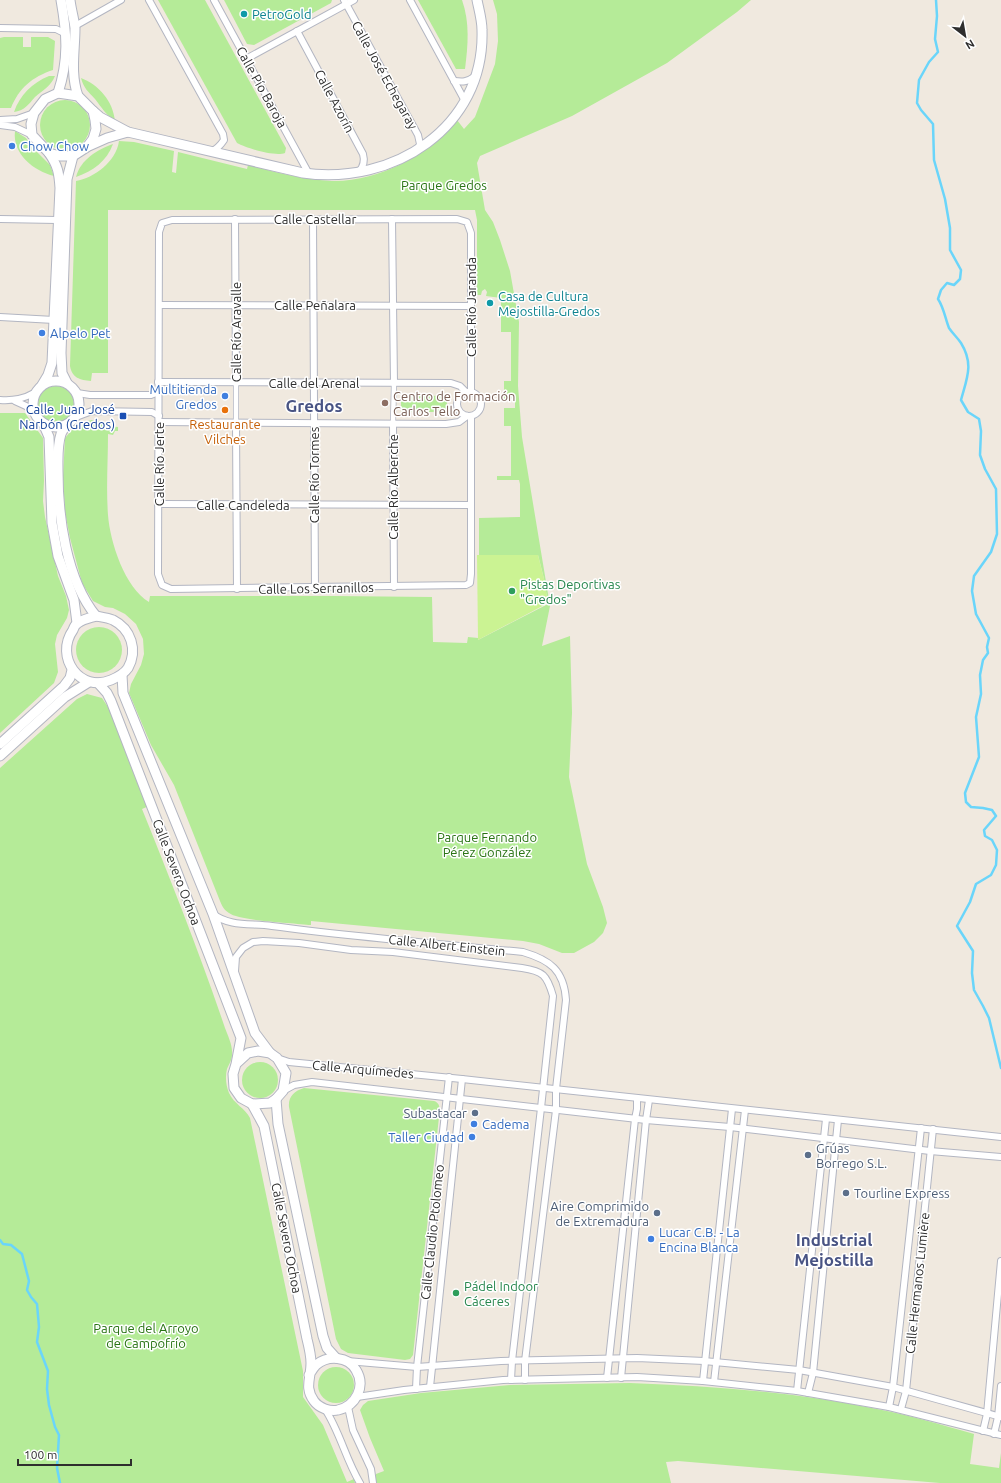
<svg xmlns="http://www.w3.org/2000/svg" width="1001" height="1483" viewBox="0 0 1001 1483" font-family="Ubuntu,sans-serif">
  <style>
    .green { fill: #b5eb98 }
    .pitch { fill: #cbf393 }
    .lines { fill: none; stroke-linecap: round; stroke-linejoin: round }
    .stream { stroke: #6ad5fa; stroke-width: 2.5 }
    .pedestrian-casing { stroke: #b3b6c2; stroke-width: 6 }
    .minor-casing { stroke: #b3b6c2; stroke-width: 8 }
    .secondary-casing { stroke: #b3b6c2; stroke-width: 11 }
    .pedestrian { stroke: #fff; stroke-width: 4.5 }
    .minor { stroke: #fff; stroke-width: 6 }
    .secondary { stroke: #fff; stroke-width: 9 }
    .culture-dot { fill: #0f9aa8; stroke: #fff; stroke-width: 1.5 }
    .shop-dot { fill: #3f7fe0; stroke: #fff; stroke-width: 1.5 }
    .education-dot { fill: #8d6e63; stroke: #fff; stroke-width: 1.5 }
    .food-dot { fill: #e8710a; stroke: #fff; stroke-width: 1.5 }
    .transit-dot { fill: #1a4fb4; stroke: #fff; stroke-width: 1.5 }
    .leisure-dot { fill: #2e9e5b; stroke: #fff; stroke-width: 1.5 }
    .service-dot { fill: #5c6f8a; stroke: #fff; stroke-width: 1.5 }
    .labels { text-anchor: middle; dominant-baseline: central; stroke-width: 3; stroke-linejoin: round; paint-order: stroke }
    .culture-label { font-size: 13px; fill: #0d838f; stroke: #fff; text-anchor: start }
    .street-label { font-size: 13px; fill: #2e2e2e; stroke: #fff }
    .shop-label { font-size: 13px; fill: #366cbe; stroke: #fff; text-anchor: start }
    .park-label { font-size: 13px; fill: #297414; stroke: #fff }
    .education-label { font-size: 13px; fill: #785e54; stroke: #fff; text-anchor: start }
    .transit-label { font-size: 13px; fill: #164399; stroke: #fff; text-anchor: end }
    .food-label { font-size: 13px; fill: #c56008; stroke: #fff }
    .leisure-label { font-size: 13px; fill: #27864d; stroke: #fff; text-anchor: start }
    .service-label { font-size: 13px; fill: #4e5e75; stroke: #fff; text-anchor: end }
    .district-label { font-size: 17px; font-weight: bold; fill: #495484; stroke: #fff }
  </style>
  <rect width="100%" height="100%" fill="#f0e9df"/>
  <g class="green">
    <path d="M158 0H205L286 148 285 153C275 157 246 148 237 143Z"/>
    <path d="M224 0H332L331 3 254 45 247 44Z"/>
    <path d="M418 0H462C470 23 468 45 465 69H456Z"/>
    <path d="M493 0H751L737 12 667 63 572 116 480 156 477 163 485 210 493 222 500 240 510 271 519 322 518 386 522 437 550 606 542 646 570 636 572 713 569 777 587 864 603 907 607 923 603 933 594 942 574 953H562L539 944 523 941 311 921V925C295 923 239 921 229 913 224 910 222 906 220 901L174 785 151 745 129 693 131 684 141 665 144 654 143 639 136 624 125 614 113 608 105 607 93 601 82 583 70 538 65 512 63 477 65 438 72 430 88 421 92 420 108 423V426L118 427V431H115L113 435 108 434C108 461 106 488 108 515 110 542 125 588 149 602L150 596H334L432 597 433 642 467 643 468 637 478 638V640L548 604 544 579 538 555H479V518L520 517V484L519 480H497V476H511V426H504V408H515V398L504 399V381H511V332H501V298L486 296 487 292 485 289 482 291 481 295H477V220L475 210H108V373H92L91 381C80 380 72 378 70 366L76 181C94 178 116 162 119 141L134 142 174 151 172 172 176 173 178 152 247 169 248 165C276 172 303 180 332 181 378 182 429 155 457 120L464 129 475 117 495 64 498 41 497 14Z"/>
    <path d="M4 37H23V47H31V37H48L55 41 53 70C32 77 19 88 11 108H0V38Z"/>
    <path d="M49 76H55C51 86 43 90 35 97 29 104 24 111 14 112 20 95 32 83 49 76Z"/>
    <path d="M81 78C99 85 113 101 115 121 106 115 102 108 95 99 88 91 84 89 81 78Z"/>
    <circle cx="65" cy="125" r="25"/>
    <path d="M15 131 26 138 34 149 50 165 54 176C34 171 12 154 15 131Z"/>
    <path d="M113 144C107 161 93 171 76 177 80 160 98 149 113 144Z"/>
    <circle cx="56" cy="404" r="18"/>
    <path d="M401 395 445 396C448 400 448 408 443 412H401Z"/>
    <path d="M0 413H25L43 438 44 481 43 501 45 517 58 576 66 596 69 610 67 618 57 635 55 644 58 672 54 683 0 733Z"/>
    <circle cx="99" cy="650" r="23"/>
    <path d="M87 694 102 698 110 710 149 806 142 809C171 881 200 954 225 1028 228 1036 233 1046 232 1055 232 1060 229 1064 227 1069 225 1076 226 1086 229 1093 234 1104 245 1108 250 1118L303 1371V1397L323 1425 347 1482 354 1479 355 1483H0V768L77 699Z"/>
    <circle cx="260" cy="1080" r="18"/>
    <path d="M304 1088 434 1101C441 1103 440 1111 439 1117L413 1355 410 1359 405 1360 348 1353 341 1349 336 1339 289 1107C288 1097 294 1091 304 1088Z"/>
    <circle cx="336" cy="1385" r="18"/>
    <path d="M630 1383C713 1386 796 1392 877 1409 910 1415 942 1425 974 1434L970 1464 999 1468 1001 1453V1483H940L678 1461 666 1462 671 1483H375L376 1474 384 1471 370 1438 360 1410 363 1405 368 1401 421 1393 510 1385Z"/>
  </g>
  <path class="pitch" d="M477 555H538L544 579 548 603 478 640Z"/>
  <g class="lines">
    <g class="stream">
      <path d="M936 0 937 16 935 39 938 52 929 62 919 80 917 103 921 110 933 124 934 160 945 199 950 228V250L961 270 960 279 954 285 947 283 941 290 938 299C944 308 945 318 949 328 953 334 957 337 961 343 974 364 967 378 961 400L968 412 979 419 981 431 980 455 985 469 996 489 997 534 991 552 974 576 972 591 976 614 989 638 987 647 988 653 983 660 980 675 981 694 976 717 979 757 965 793 966 802 971 807 983 808 992 810 996 816 984 830 985 836 992 840 997 850 996 865 991 875 976 884 970 902 957 926 973 951 972 973 974 990 983 1006 989 1018 1001 1068"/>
      <path d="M0 1240 3 1244 11 1245 22 1254 29 1281 27 1290 31 1297 37 1304 39 1327 37 1342 48 1371 47 1389 49 1405 55 1427 59 1435 57 1468 60 1483"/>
    </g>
    <g class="pedestrian-casing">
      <g id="pedestrian">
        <path d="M236 383V423"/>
        <path d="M393 423 394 383"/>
      </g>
    </g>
    <g class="minor-casing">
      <g id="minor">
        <path d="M149 0 223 134 224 140C220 146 217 149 211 152"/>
        <path d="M214 0 309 174"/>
        <path d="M344 0 418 135 420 144 418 149"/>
        <path d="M410 0 465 101"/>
        <path d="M75 26 121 0"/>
        <path d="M0 28 56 29 66 34"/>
        <path d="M297 31 363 154C365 161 364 166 359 172"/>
        <path d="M246 59 354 0"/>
        <path d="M454 81C463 82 467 82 474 77"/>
        <path d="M0 120 17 119 34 113"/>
        <path d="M0 125 15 127 32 135"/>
        <path d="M0 219 57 220"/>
        <path d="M235 219 236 383"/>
        <path d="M313 219 315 588"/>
        <path d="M392 219 394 383"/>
        <path d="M159 305 471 306"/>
        <path d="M0 317 54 320"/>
        <path d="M158 382 451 383 460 386 466 392"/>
        <circle cx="469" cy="404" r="12"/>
        <path d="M471 392V233L467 222 457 219 172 220 162 223 159 232 158 574 162 585 171 589 466 585 470 583 471 574V416"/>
        <path d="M77 393 90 395H151L159 392"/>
        <path d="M0 400C14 401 24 399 36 392"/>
        <path d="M15 401 26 406 34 412"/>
        <path d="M76 417 92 411 152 412 159 416"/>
        <path d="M159 422 446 424 459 422 467 416"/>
        <path d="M236 423 237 589"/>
        <path d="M393 423 394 587"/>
        <path d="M158 504 471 505"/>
        <path d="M213 914C230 927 251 923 272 926 355 937 439 944 523 952 550 960 564 970 566 1000L556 1089V1110L525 1361V1380"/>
        <path d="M235 971 236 957 243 948 253 942 263 941 299 943 351 950 393 952 522 968C543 971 547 975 553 996L541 1108 512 1361 511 1380"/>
        <path d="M277 1058 289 1062 462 1079 1001 1137"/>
        <path d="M283 1091 294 1085 312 1082 646 1120 730 1127 930 1151 1001 1157"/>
        <path d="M347 1361 417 1367 501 1361 637 1358 704 1361 799 1370 893 1387 1001 1417"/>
        <path d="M607 1378 635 1119 637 1109V1098"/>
        <path d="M621 1378 646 1120 649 1100"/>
        <path d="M703 1381 732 1109"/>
        <path d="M714 1382 745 1110"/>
        <path d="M430 1387 462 1079"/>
        <path d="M416 1389 417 1367 449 1077"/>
        <path d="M797 1391 826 1119"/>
        <path d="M808 1393 813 1373 838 1120"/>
        <path d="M357 1397 404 1390 503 1380 637 1377 703 1381 797 1391 889 1407 1001 1435"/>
        <path d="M348 1407 353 1430 371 1469 373 1483"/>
        <path d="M889 1407 893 1387 921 1128"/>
        <path d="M325 1409C340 1432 346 1460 360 1483"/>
        <path d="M901 1409 906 1391 933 1129"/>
        <path d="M983 1431 987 1414 1001 1261"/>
        <path d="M994 1434 998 1417 1001 1386"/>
      </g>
    </g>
    <g class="secondary-casing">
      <g id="secondary">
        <path d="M70 0C71 9 74 19 75 28 75 51 70 73 78 96"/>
        <path d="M58 93 78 96 93 111 95 120 96 129 93 139 87 147 73 156H60L49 153 32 135 31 124 34 113 45 99Z"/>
        <path d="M58 93C69 59 67 34 61 0"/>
        <path d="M93 111 100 117 128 132 303 173C392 186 485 128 482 30 482 20 479 10 477 0"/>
        <path d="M89 146 107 138 128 132"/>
        <circle cx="56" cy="404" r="23"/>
        <path d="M67 383 62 373 61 353 67 179 73 156"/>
        <path d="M42 385 48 375 52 363 60 188C59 173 58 166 49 153"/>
        <path d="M43 423 49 437 52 523 58 556 74 600 77 623"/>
        <path d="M68 424C65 427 62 431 61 434 57 446 58 459 58 471 58 517 66 579 96 616"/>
        <path d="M96 616C101 617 108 618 113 620 131 629 138 650 128 668 124 674 118 677 111 680 80 693 54 657 73 630 74 627 76 624 78 623 83 619 90 618 96 616Z"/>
        <path d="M122 675 123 693 213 914 255 1033 270 1053"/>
        <path d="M98 683 107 693 111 701 241 1038 236 1064 233 1074 234 1088 241 1098 252 1104 270 1103 276 1099 283 1091 286 1073 277 1058 270 1053 258 1051 248 1053 236 1064"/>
        <path d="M0 744 64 686 70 678 72 670"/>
        <path d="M0 756 65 697 89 682"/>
        <path d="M276 1099 278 1124 323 1336 327 1348 336 1358"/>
        <path d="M252 1104 264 1126 307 1339C309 1347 311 1356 311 1363 311 1379 304 1387 314 1401 319 1408 330 1412 338 1410 356 1406 366 1386 356 1370 348 1356 328 1355 316 1365 313 1368 311 1372 309 1375"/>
      </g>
    </g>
    <use href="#pedestrian" class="pedestrian"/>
    <use href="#minor" class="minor"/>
    <use href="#secondary" class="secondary"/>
  </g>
  <g class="culture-dot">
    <circle cx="244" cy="14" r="4"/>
    <circle cx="490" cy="303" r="4"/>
  </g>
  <g class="shop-dot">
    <circle cx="12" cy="146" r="4"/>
    <circle cx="42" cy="333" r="4"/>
    <circle cx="225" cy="396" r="4"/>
    <circle cx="474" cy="1124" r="4"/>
    <circle cx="472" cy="1137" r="4"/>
    <circle cx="651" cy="1239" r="4"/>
  </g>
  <circle class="education-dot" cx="385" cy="403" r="4"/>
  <circle class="food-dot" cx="225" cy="410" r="4"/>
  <rect class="transit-dot" x="119" y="412" width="8" height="8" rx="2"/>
  <g class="leisure-dot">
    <circle cx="512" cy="591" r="4"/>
    <circle cx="456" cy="1293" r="4"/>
  </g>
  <g class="service-dot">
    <circle cx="475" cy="1113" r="4"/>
    <circle cx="808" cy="1155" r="4"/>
    <circle cx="846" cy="1193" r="4"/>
    <circle cx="657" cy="1213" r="4"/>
  </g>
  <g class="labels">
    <g class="culture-label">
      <text x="252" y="14">PetroGold</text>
      <text x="498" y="296">Casa de Cultura<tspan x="498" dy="15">Mejostilla-Gredos</tspan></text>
    </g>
    <g class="street-label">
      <text transform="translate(385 75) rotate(61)">Calle José Echegaray</text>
      <text transform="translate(262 87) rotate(61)">Calle Pío Baroja</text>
      <text transform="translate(335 101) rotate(62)">Calle Azorín</text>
      <text x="315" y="219">Calle Castellar</text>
      <text x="315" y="305">Calle Peñalara</text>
      <text transform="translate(471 307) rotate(-90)">Calle Río Jaranda</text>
      <text transform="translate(236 332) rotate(-90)">Calle Río Aravalle</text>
      <text x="314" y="383">Calle del Arenal</text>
      <text transform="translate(159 464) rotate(-90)">Calle Río Jerte</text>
      <text transform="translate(314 475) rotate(-90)">Calle Río Tormes</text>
      <text transform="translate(393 487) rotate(-90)">Calle Río Alberche</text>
      <text x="243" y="505">Calle Candeleda</text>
      <text transform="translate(316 588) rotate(-1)">Calle Los Serranillos</text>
      <text transform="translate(177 872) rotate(69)">Calle Severo Ochoa</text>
      <text transform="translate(447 945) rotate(6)">Calle Albert Einstein</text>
      <text transform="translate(363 1069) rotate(5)">Calle Arquímedes</text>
      <text transform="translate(432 1232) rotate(-84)">Calle Claudio Ptolomeo</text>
      <text transform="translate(287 1238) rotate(79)">Calle Severo Ochoa</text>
      <text transform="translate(917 1283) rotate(-84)">Calle Hermanos Lumière</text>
    </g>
    <g class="shop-label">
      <text x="20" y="146">Chow Chow</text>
      <text x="50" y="333">Alpelo Pet</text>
      <text x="217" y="389" text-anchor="end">Multitienda<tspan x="217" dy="15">Gredos</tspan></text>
      <text x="482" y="1124">Cadema</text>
      <text x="464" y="1137" text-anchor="end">Taller Ciudad</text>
      <text x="659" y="1232">Lucar C.B. - La<tspan x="659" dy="15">Encina Blanca</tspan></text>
    </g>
    <g class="park-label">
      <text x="444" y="185">Parque Gredos</text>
      <text x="487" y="837">Parque Fernando<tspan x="487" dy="15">Pérez González</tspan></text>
      <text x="146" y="1328">Parque del Arroyo<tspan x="146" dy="15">de Campofrío</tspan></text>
    </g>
    <g class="education-label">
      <text x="393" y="396">Centro de Formación<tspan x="393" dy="15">Carlos Tello</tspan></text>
    </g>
    <g class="transit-label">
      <text x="115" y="409">Calle Juan José<tspan x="115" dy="15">Narbón (Gredos)</tspan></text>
    </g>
    <g class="food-label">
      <text x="225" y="424">Restaurante<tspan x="225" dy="15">Vilches</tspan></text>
    </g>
    <g class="leisure-label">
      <text x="520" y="584">Pistas Deportivas<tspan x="520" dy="15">"Gredos"</tspan></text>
      <text x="464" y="1286">Pádel Indoor<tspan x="464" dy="15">Cáceres</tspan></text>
    </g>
    <g class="service-label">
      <text x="467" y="1113">Subastacar</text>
      <text x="816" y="1148" text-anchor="start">Grúas<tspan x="816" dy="15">Borrego S.L.</tspan></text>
      <text x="854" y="1193" text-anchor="start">Tourline Express</text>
      <text x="649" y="1206">Aire Comprimido<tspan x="649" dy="15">de Extremadura</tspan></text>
    </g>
    <g class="district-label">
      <text x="314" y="405">Gredos</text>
      <text x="834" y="1239">Industrial<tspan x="834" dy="20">Mejostilla</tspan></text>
    </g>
  </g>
  <g transform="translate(965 36) rotate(149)" stroke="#ffffff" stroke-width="3" paint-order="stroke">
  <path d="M0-3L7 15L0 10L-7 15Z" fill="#2e2e2e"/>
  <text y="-6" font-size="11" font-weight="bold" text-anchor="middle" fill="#2e2e2e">N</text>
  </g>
  <path d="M18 1459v6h113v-6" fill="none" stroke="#2e2e2e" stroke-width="2"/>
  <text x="24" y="1459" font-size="12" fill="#2e2e2e" stroke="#ffffff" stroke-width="3" paint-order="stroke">100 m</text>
</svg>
